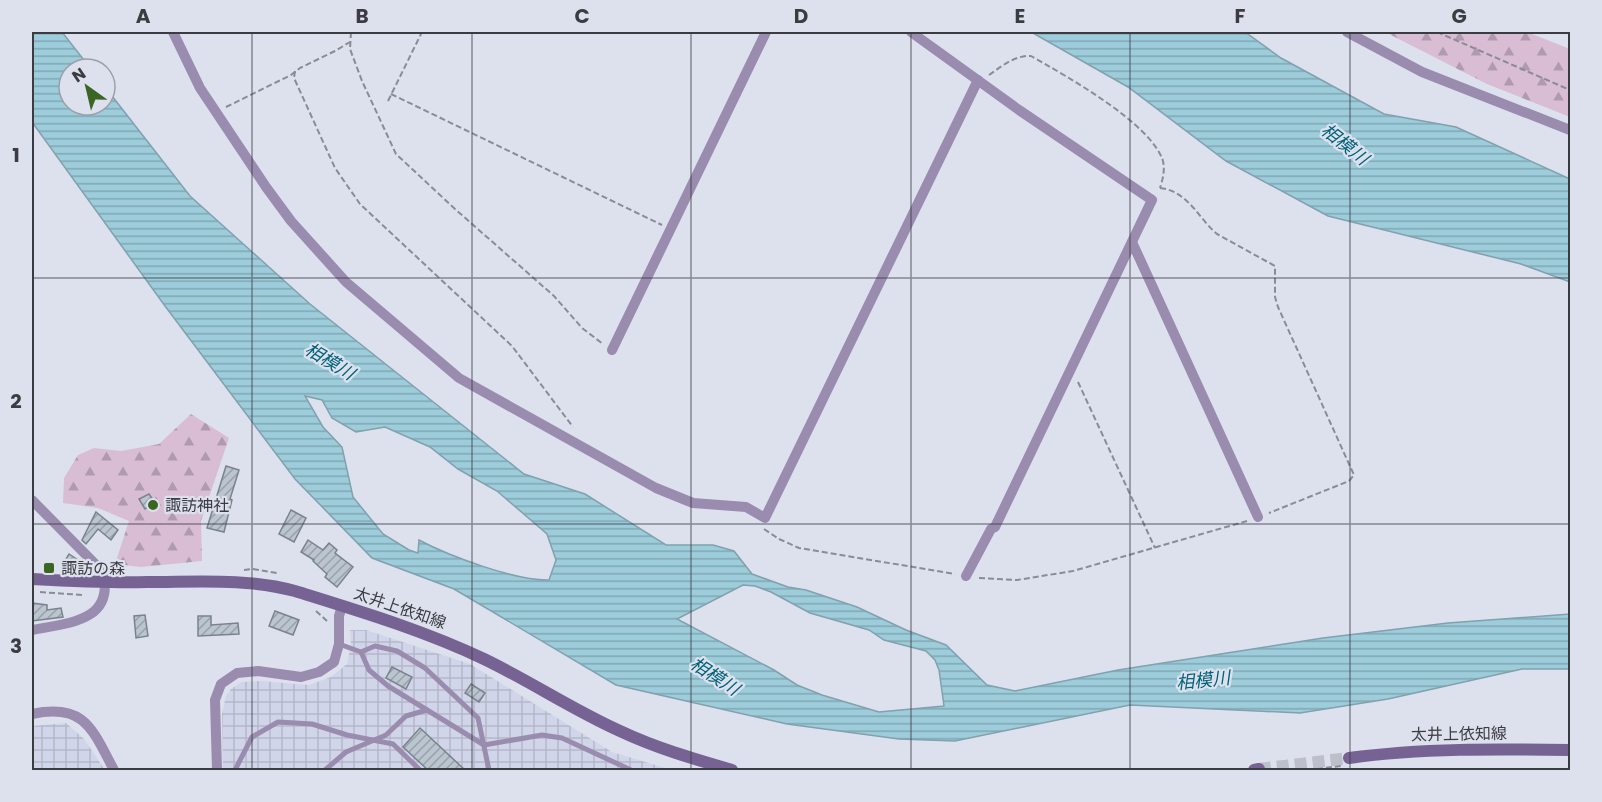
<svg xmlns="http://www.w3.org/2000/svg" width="1602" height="802" viewBox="0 0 1602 802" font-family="Poppins,'Noto Sans JP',sans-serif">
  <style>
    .industrial { fill: url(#industrial-grid) }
    .forest { fill: url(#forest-firs) }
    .water { fill: url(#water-rules); stroke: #80a1ad; stroke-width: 1.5; fill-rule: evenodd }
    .building { fill: url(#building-hatch); stroke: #7a838d; stroke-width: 1.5 }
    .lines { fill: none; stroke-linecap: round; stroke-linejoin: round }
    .secondary-tunnel { stroke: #bdc0cb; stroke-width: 12; stroke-dasharray: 12 6; stroke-linecap: butt }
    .path { stroke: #8a8c95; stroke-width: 2; stroke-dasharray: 6 3; stroke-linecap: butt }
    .lane { stroke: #9a8cae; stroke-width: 5 }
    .street { stroke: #9a8cae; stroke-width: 10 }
    .secondary { stroke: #776393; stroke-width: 12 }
    .grid { fill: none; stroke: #3b3c41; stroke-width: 1.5; stroke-opacity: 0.55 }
    .poi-dot { fill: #3b6522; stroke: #dde1ee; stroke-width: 2 }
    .labels { text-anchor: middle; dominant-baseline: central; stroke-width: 4.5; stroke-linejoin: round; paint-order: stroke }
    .poi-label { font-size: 16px; fill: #3b3c41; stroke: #dde1ee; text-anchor: start }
    .street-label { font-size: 16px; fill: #3b3c41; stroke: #dde1ee }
    .water-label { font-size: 18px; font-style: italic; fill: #006278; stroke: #dde1ee }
    .neatline { fill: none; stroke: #3b3c41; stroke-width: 2 }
    .grid-label { font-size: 20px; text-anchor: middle; font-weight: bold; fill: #3b3c41 }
  </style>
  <defs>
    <pattern id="industrial-grid" width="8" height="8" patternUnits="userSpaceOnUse" patternTransform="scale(1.5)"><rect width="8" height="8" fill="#d0d5e9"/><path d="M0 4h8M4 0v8" fill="none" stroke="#b4b8c9"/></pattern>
    <pattern id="forest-firs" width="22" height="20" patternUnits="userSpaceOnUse" patternTransform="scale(1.5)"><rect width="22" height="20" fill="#d8bdd4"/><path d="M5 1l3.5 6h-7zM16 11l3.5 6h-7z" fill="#b09bae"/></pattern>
    <pattern id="water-rules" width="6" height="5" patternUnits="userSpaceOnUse" patternTransform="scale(1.5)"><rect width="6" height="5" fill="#9dccdb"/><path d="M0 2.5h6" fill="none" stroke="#81a7b3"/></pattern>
    <pattern id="building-hatch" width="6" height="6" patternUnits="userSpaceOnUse" patternTransform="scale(1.5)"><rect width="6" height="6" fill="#bbc5cf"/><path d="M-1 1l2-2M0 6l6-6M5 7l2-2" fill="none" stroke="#99a1aa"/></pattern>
  </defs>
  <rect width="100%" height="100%" fill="#dde1ee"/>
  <g class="industrial">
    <path d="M350 630H366L470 664 612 752 672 770H223L222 714 226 696 231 689 242 682 261 681 309 685 331 677 347 664 351 644Z"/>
    <path d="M66 723 84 739 105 770H32V726Z"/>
  </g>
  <g class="forest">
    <path d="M1385 32H1527L1570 49V117L1487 84Z"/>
    <path d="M191 414 229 438 201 521 202 561 141 567 115 564 129 521 98 508 63 503 64 478 78 455 94 448 121 451 159 444Z"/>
  </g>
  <g class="water">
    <path d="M32 32H62L91 69H69V105H105V87L190 196 310 304 524 474 585 494 666 545H713L734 551 752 574 788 587 806 590 857 607 906 630 946 645 987 685 1015 691 1118 670 1323 638 1448 623 1570 614V669H1522L1388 699 1300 713 1130 705 955 741 899 739 787 724 616 685 454 589 372 558 295 479 165 306 32 122ZM305 396 322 400 332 418 356 432 385 427 430 447 458 469 497 491 547 534 556 560 549 580C516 581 449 556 419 540L418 553 409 550 383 534 353 497 342 447 323 427ZM743 585 755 586 771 592 810 613 869 630 884 640 926 651 935 660 939 670 944 706 879 712 822 695 797 685 774 670 677 619Z"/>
    <path d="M1031 32H1245L1281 58 1384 114 1456 127 1570 179V282L1521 264 1328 216 1226 161 1128 87Z"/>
  </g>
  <g class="building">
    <path d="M226 466 239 470 230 499 232 500 224 532 207 528Z"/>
    <path d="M149 494 155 503 145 509 139 499Z"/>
    <path d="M291 510 306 518 294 542 279 534Z"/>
    <path d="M96 512 118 530 111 540 98 529 86 544 82 540Z"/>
    <path d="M308 540 323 550 329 543 337 550 335 553 353 567 337 587 325 577 327 574 313 561 314 560 301 552Z"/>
    <path d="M69 554 78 560 72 571 62 566Z"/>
    <path d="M32 603 47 605V610L61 608 63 617 32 621Z"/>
    <path d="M275 611 299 620 293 635 269 626Z"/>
    <path d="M145 615 148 636 136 638 134 616Z"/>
    <path d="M198 616H211V625L238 623 239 634 198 636Z"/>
    <path d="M392 667 412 677 406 689 386 678Z"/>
    <path d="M471 684 485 693 479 702 465 693Z"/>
    <path d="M420 728 466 771H429L403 747Z"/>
  </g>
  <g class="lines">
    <path class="secondary-tunnel" d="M1259 769 1349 758"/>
    <g class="path">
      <path d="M351 32 350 49 362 81 396 154 455 209 554 296 582 328 603 344"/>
      <path d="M1437 32 1570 90"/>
      <path d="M295 71 294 78 335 168 360 204 512 346 573 427"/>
      <path d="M989 75C1002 66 1015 55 1031 56 1066 76 1151 123 1163 161 1165 171 1163 178 1160 188"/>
      <path d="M391 94 662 225"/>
      <path d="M388 101 422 32"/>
      <path d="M226 107 291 75 300 68 335 51 350 42"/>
      <path d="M1160 188C1188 191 1198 218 1217 234L1275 266V297L1278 307 1354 475 1349 481 1269 513"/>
      <path d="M1078 382 1155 548"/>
      <path d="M764 529 779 539 799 548 955 574"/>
      <path d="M244 570 253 569 277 573"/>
      <path d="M979 578 1017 580 1073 571 1247 521"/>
      <path d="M40 592 82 595"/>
      <path d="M316 611 327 621"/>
      <path d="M1308 770 1341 766"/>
    </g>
    <g class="lane">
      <path d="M339 644 361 652 369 670 388 686 484 745 542 735 562 738 631 770"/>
      <path d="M361 652 375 646 397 651 425 668 478 718 489 770"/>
      <path d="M235 770 252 737 278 722 312 724 347 735 393 744 420 770"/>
      <path d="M325 770 346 752 386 735 406 716 427 710"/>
    </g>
    <g class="street">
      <path d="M173 32 200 88 266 187 291 221 346 282 459 378 656 488 693 503 746 507 765 518 978 80"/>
      <path d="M911 32 1019 110 1152 200 995 527 991 529 966 576"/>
      <path d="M1347 32 1422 72 1570 130"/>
      <path d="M1132 242 1258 517"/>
      <path d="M612 350 766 32"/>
      <path d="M32 500 103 572C115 622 67 623 32 630"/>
      <path d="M32 714C85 703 92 729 114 770"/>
      <path d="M217 770 215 700 221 684 237 673 258 671 301 677 319 672 334 662 339 644V616L342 606"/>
    </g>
    <g class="secondary">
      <path d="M32 579C70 581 109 583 147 582 197 582 247 578 295 591 359 611 423 630 484 659 530 681 573 710 620 731 656 748 694 759 732 770"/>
      <path d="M1349 758C1422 748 1497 749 1570 750"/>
      <path d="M1254 770 1259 769"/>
    </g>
  </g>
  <path class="grid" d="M252 32V770M472 32V770M691 32V770M911 32V770M1130 32V770M1350 32V770M32 278H1570M32 524H1570"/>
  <g class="poi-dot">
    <circle cx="153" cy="505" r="6"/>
    <rect x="43" y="562" width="12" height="12" rx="3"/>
  </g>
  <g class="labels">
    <g class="poi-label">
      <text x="165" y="505">諏訪神社</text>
      <text x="61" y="568">諏訪の森</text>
    </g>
    <g class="street-label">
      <text transform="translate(400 608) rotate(19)">太井上依知線</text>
      <text transform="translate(1459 734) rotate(-1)">太井上依知線</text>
    </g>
    <g class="water-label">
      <text transform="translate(1345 144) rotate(38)">相模川</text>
      <text transform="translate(330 361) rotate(31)">相模川</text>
      <text transform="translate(715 676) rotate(33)">相模川</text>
      <text transform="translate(1203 680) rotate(-6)">相模川</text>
    </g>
  </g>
  <rect width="1602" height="802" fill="none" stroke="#dde1ee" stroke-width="66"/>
  <g transform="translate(87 87) rotate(326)"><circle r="28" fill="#dde1ee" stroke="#9c9fa9" stroke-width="1.5"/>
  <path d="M0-4.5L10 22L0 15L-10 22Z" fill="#3b6522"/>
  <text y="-9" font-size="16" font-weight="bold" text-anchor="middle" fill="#3b3c41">N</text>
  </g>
  <rect x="33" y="33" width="1536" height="736" class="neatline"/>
  <g class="grid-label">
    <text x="143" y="23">A</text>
    <text x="362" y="23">B</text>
    <text x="582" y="23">C</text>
    <text x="801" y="23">D</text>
    <text x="1020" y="23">E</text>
    <text x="1240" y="23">F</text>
    <text x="1459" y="23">G</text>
    <text x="16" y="162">1</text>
    <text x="16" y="408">2</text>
    <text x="16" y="653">3</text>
  </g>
</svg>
